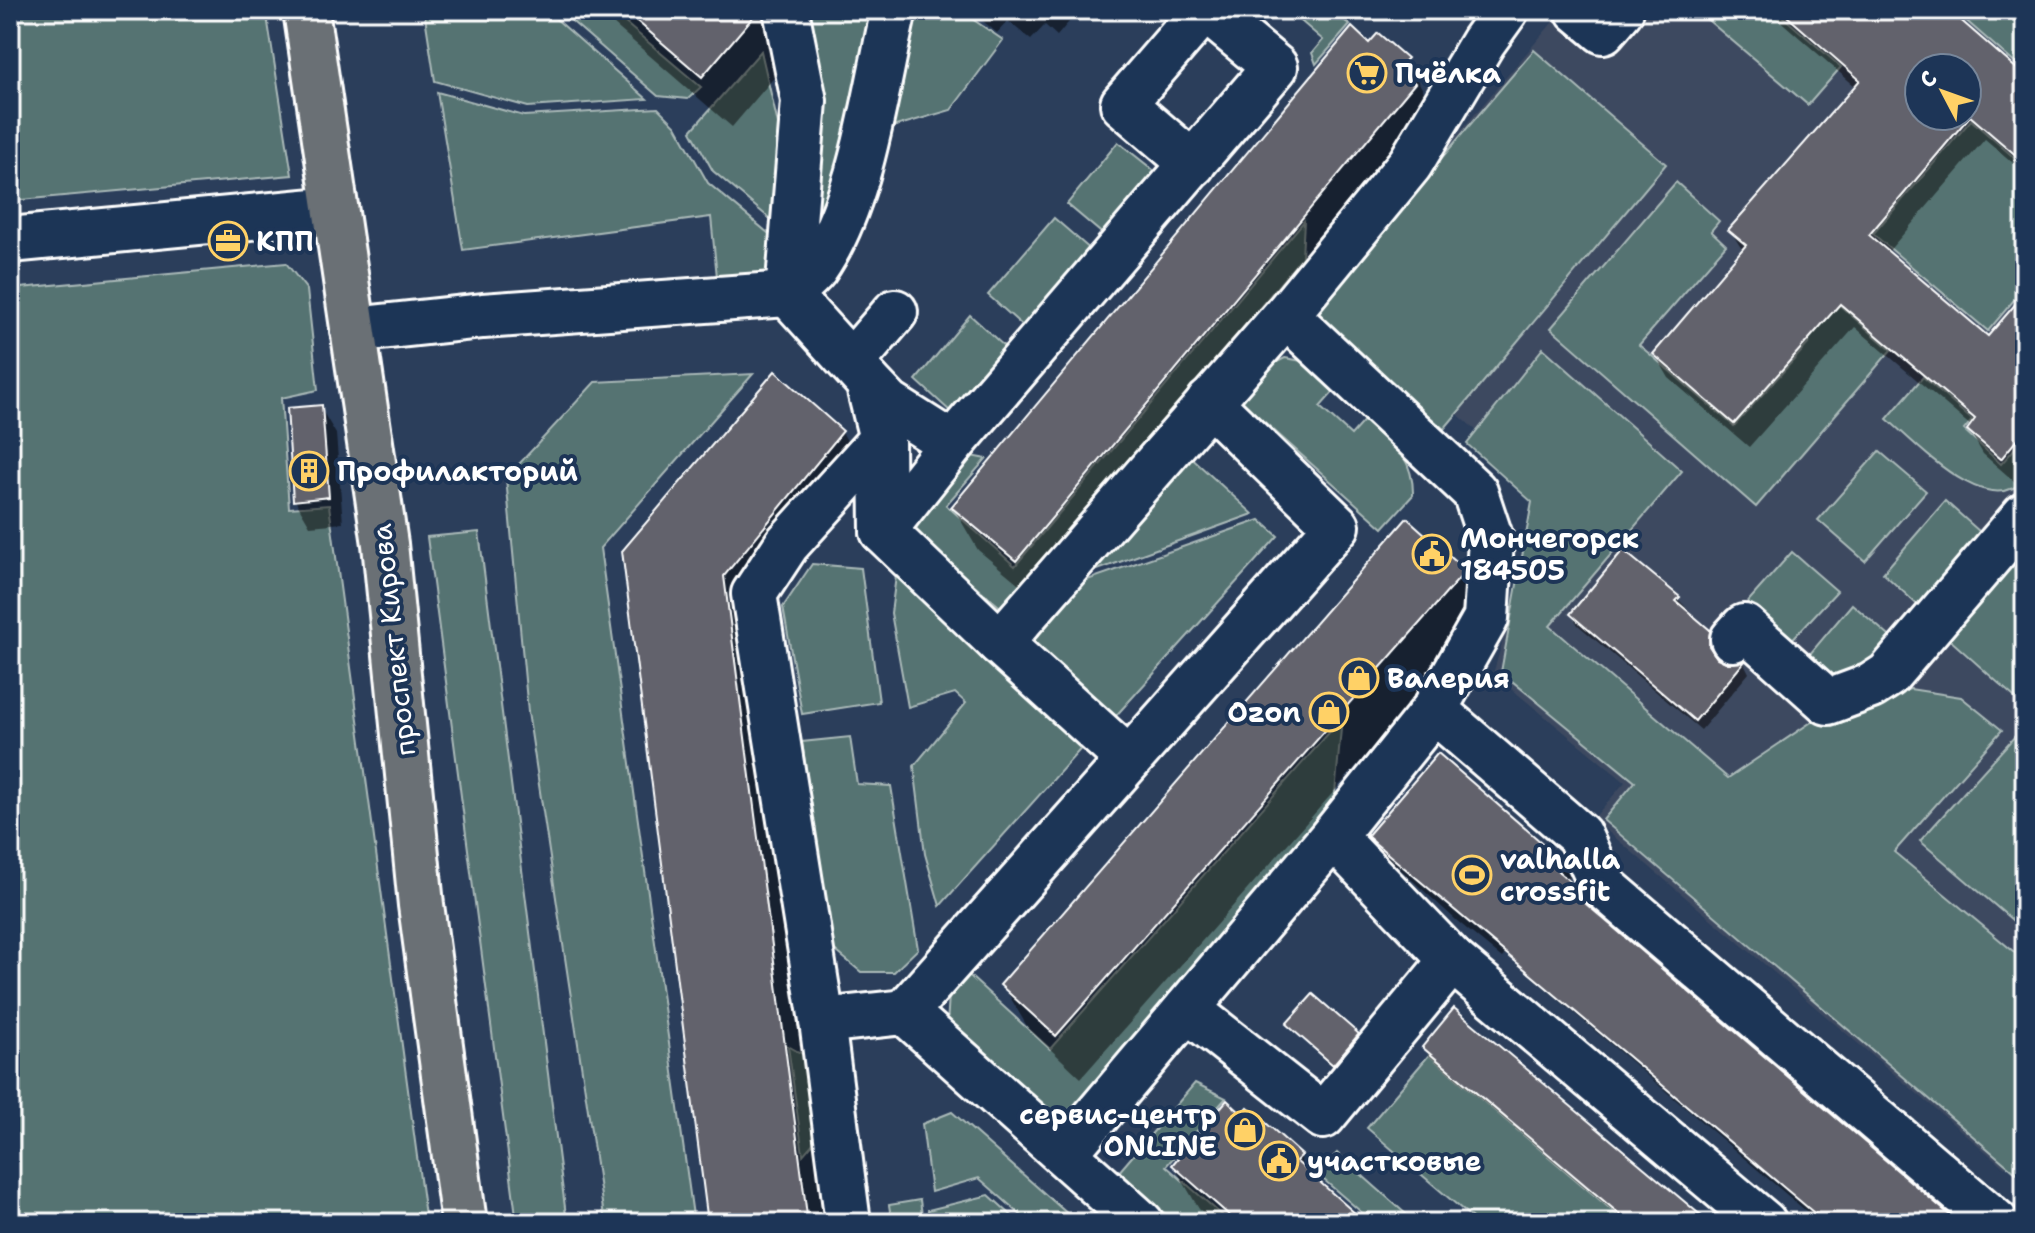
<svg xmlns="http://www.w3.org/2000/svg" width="2035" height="1233" viewBox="0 0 2035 1233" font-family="'Shantell Sans',sans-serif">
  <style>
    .built { fill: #3c4960; fill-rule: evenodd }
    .green { fill: #557372; stroke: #aab9b8; stroke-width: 2 }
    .shadow { fill: #0007; fill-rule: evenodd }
    .building { fill: #62626c; stroke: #fff; stroke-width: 2; fill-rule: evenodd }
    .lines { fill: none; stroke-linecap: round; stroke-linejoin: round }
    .minor-casing { stroke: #fff; stroke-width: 50 }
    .major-casing { stroke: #fff; stroke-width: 50 }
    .minor { stroke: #1d3557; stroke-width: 44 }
    .major { stroke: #6a7074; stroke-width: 44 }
    .labels { text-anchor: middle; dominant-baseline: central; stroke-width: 8; stroke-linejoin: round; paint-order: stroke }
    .poi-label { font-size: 28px; font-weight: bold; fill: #fff; stroke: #1d3557; text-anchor: start }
    .street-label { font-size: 28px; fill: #fff; stroke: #1d3557 }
  </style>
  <rect width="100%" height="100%" fill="#2b3e5b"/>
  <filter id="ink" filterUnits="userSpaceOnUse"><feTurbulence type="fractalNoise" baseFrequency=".0125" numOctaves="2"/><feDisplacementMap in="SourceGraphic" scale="16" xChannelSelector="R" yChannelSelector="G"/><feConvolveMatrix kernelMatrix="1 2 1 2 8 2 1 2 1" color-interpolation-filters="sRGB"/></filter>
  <g filter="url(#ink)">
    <path class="built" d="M1563 10H2025V1145L2005 1168 1593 819 1625 782 1493 674 1546 492 1322 295ZM1919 68H1967V116H1919Z"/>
    <g class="green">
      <path d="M10 10H266L292 175 10 201Z"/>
      <path d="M424 10H546L647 99 528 107 435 81Z"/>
      <path d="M559 10H610L701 87 688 99 658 96Z"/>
      <path d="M802 10H875L841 171 807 258Z"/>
      <path d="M910 10H959L1003 40 951 110 889 128Z"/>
      <path d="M1288 10H1332L1350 25 1316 64 1312 53 1323 40Z"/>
      <path d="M1696 10H1775L1841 67 1808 105Z"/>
      <path d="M1954 10H2025V72Z"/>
      <path d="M1534 50 1666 164 1444 429 1309 313Z"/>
      <path d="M761 51 783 146 781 228 713 171 691 131Z"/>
      <path d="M437 92 524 116 658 108 676 126 708 183 774 238 768 282 718 287 711 217 463 250Z"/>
      <path d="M1971 120 2025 167V287L1988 331 1873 234Z"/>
      <path d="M1118 142 1157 173 1105 236 1067 204Z"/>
      <path d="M1676 182 1719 221 1711 231 1726 245 1639 345 1734 426 1809 343 1760 301 1792 264 1891 350 1756 507 1551 328Z"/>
      <path d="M1054 218 1091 250 1024 327 988 295Z"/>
      <path d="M1304 221 1302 257 1006 612 908 528 971 456 986 459 946 505 1015 566Z"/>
      <path d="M286 263 307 290 318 390 281 398 289 508 329 505 426 1223H10V289Z"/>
      <path d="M970 315 1005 347 951 412 916 380Z"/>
      <path d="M1543 348 1682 471 1550 626 1728 778 1813 721 1910 689 1961 697 2002 730 1894 852 2025 961V1161L2016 1173 1603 820 1635 782 1501 672 1532 502 1467 444Z"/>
      <path d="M1285 358 1302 361 1336 389 1320 407 1351 435 1368 416C1392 441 1414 458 1413 495L1383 528 1240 400 1269 366Z"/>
      <path d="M753 374 600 548 694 1223H605L528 712 506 478 595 382Z"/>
      <path d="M1923 377 1972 420 1964 430 2001 464 2025 437V479C1987 522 1916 443 1887 419Z"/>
      <path d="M1879 451 1926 491 1865 561 1818 520Z"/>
      <path d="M1186 453 1253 514 1078 577Z"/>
      <path d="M1945 501 1988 539 1924 611 1883 573Z"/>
      <path d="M1260 520 1278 536 1113 719 1024 640 1070 586Z"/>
      <path d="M479 532 567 1223H517L427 537Z"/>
      <path d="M2025 536V703L2023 705 1940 631Z"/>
      <path d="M1792 552 1837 591 1787 645 1744 606Z"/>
      <path d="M812 564 861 568 879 702 802 714 783 607Z"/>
      <path d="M896 576 1085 744 940 906 925 854 914 766 966 703 955 693 908 707 891 613Z"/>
      <path d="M1852 604 1895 641 1852 690 1809 655Z"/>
      <path d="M1342 718 1333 815 1095 1092 1068 1111H1043L947 1026 949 994 959 966 1050 1049Z"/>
      <path d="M2025 725V931L1920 841Z"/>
      <path d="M850 737 857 784 891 786 918 949 894 972H861L831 947 802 742Z"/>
      <path d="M788 1046 811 1059 821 1134 803 1155Z"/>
      <path d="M1429 1055 1448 1071 1627 1223H1478L1367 1128Z"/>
      <path d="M1195 1083 1226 1098 1166 1166 1231 1223H1176L1118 1173Z"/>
      <path d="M952 1112 1078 1223H1030L979 1178 931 1192 922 1124Z"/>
      <path d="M1337 1153 1416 1223H1374L1317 1174Z"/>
      <path d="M989 1195 1020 1223H929L928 1210Z"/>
      <path d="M920 1200 923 1223H892L889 1205Z"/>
    </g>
    <g class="shadow">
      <path d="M597 10H760L789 60 732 127Z"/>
      <path d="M970 10H1079L1057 36 1045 25 1031 40 1008 21 997 33Z"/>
      <path d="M1148 10H1183L1168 27Z"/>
      <path d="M1768 10H1955L1951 15 2025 79V173L1985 139 1887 253 1988 338 2025 296V470L2015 482 1983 454 1969 430 1972 427 1855 327 1749 447 1669 378 1655 354 1743 251 1730 230 1856 87ZM1919 68H1967V116H1919Z"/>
      <path d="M1370 45 1405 59 1430 102 1438 127 1041 602 978 550 953 507Z"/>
      <path d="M320 407 336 434 343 523 310 526 295 500Z"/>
      <path d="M842 432 867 475 748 620 826 1223H710L624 551Z"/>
      <path d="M1463 570 1488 617 1081 1078 1028 1028 1003 985Z"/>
      <path d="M1678 599 1709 631 1715 642 1714 657 1728 666 1744 663 1749 673 1701 730 1578 625 1572 615Z"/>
      <path d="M1370 836 1562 863 1570 876 1567 881 1583 904 1955 1223H1820L1505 954 1502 958 1456 920 1378 849Z"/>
      <path d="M1289 1025 1357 1035 1362 1043 1338 1072Z"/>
      <path d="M1424 1048 1706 1223H1627L1429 1056Z"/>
      <path d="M1243 1117 1300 1156 1314 1179 1363 1223H1215L1199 1209 1174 1166Z"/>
    </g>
    <g class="building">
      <path d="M624 10H759L702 77Z"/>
      <path d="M1780 10H1949L2025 76V163L1970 116 1869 235 1988 336 2025 293V430L2001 459 1967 430 1975 419 1840 304 1734 424 1653 354 1746 245 1728 230 1860 80ZM1919 68H1967V116H1919Z"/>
      <path d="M1352 27 1369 43 1378 33 1407 58 1398 68 1415 83 1016 561 951 507Z"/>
      <path d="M775 371 843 431 724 576 808 1223H708L622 551Z"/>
      <path d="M322 405 329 497 293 501 287 408Z"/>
      <path d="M1407 518 1464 569V573L1056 1036 1000 985Z"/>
      <path d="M1623 550 1680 597 1676 601 1710 630 1709 646 1717 658 1728 663 1745 661 1695 721 1570 614Z"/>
      <path d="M1438 753 1563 861 1558 871 1574 885 1585 903 1959 1223H1826L1376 844 1367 836Z"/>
      <path d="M1313 994 1359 1034 1333 1065 1286 1024Z"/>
      <path d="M1454 1008 1710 1223H1630L1422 1047Z"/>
      <path d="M1227 1100 1242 1114 1248 1107 1283 1138 1302 1155 1296 1161 1366 1223H1238L1172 1165Z"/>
    </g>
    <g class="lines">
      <g class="minor-casing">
        <g id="minor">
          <path d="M786 10 804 101 788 294 868 382 882 439 883 531 1000 643 1286 315 1410 164 1483 42 1506 10"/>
          <path d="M1578 10 1603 31 1621 10"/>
          <path d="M1193 164 1123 104 1204 10"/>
          <path d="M10 240 335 209"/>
          <path d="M353 330 483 316 788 294C797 286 808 278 815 269 863 201 875 90 894 10"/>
          <path d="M852 362 895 312"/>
          <path d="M868 382 889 404 952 444"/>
          <path d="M882 439 787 544 754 594 822 1021 905 1012 1141 1223"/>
          <path d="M883 531 952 444 1275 67 1206 10"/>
          <path d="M1733 639 1744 627 1828 702 1871 686 1888 675 2025 515"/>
          <path d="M1000 643 1128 759"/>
          <path d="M1434 710 1579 835 1601 884 1997 1223"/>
          <path d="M1333 836 1452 960 1764 1223"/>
          <path d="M1187 1009 1323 1116 1452 960"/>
          <path d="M905 1012 1337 526 1209 402"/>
          <path d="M822 1021 848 1223"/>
          <path d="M1065 1153 1333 836 1434 710 1486 618 1491 540 1475 492 1286 315"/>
        </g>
      </g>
      <g class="major-casing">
        <path id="major" d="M306 10 385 544 421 905 464 1223"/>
      </g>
      <use href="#minor" class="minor"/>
      <use href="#major" class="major"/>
    </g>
  </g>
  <defs>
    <g id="supermarket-ring" transform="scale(2)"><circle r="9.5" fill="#1d3557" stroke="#ffd166" stroke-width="1.5"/><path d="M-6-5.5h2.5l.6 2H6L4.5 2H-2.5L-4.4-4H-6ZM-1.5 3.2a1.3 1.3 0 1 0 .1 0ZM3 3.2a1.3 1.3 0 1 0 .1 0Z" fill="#ffd166"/></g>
    <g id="office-ring" transform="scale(2)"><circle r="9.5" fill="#1d3557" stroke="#ffd166" stroke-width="1.5"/><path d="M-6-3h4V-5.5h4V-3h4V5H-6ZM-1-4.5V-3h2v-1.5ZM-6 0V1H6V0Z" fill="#ffd166"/></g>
    <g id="building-ring" transform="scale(2)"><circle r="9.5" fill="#1d3557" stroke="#ffd166" stroke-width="1.5"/><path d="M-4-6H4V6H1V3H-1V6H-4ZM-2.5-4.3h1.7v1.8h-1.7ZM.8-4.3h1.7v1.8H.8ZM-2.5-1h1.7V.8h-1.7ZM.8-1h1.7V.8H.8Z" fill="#ffd166"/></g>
    <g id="civic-ring" transform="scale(2)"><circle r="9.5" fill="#1d3557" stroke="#ffd166" stroke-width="1.5"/><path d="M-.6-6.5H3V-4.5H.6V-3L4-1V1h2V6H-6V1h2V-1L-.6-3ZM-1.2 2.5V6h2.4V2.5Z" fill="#ffd166"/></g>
    <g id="shop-ring" transform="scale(2)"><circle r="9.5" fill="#1d3557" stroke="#ffd166" stroke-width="1.5"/><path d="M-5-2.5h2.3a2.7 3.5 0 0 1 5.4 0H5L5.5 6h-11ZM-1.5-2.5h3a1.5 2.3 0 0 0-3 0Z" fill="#ffd166"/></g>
    <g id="stadium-ring" transform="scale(2)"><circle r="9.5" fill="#1d3557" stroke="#ffd166" stroke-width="1.5"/><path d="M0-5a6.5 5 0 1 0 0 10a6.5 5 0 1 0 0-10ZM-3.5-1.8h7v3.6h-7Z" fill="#ffd166"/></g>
  </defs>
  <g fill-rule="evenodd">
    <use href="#supermarket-ring" x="1367" y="73"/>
    <use href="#office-ring" x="228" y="241"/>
    <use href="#building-ring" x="309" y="471"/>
    <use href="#civic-ring" x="1432" y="554"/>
    <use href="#shop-ring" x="1359" y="678"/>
    <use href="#shop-ring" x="1329" y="712"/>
    <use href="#stadium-ring" x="1472" y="875"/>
    <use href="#shop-ring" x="1245" y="1130"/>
    <use href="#civic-ring" x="1279" y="1161"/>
  </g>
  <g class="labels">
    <g class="poi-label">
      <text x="1395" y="73">Пчёлка</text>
      <text x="256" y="241">КПП</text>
      <text x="337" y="471">Профилакторий</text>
      <text x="1460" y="538">Мончегорск<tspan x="1460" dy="32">184505</tspan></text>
      <text x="1387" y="678">Валерия</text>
      <text x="1301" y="712" text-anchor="end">Ozon</text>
      <text x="1500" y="859">valhalla<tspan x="1500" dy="32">crossfit</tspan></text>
      <text x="1217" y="1114" text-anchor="end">сервис-центр<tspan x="1217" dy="32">ONLINE</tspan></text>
      <text x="1307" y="1161">участковые</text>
    </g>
    <g class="street-label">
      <text transform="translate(393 640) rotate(-96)">проспект Кирова</text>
    </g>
  </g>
  <rect width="2035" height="1233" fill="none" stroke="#1d3557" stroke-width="40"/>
  <rect x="20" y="20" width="1995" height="1193" fill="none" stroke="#fff" stroke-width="3" filter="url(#ink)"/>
  <g transform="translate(1943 92) rotate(311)"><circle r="38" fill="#1d3557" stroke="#77869a" stroke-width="2"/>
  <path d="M0-6L14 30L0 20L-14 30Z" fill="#ffd166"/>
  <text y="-12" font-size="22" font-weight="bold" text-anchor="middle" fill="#ffffff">С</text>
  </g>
</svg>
